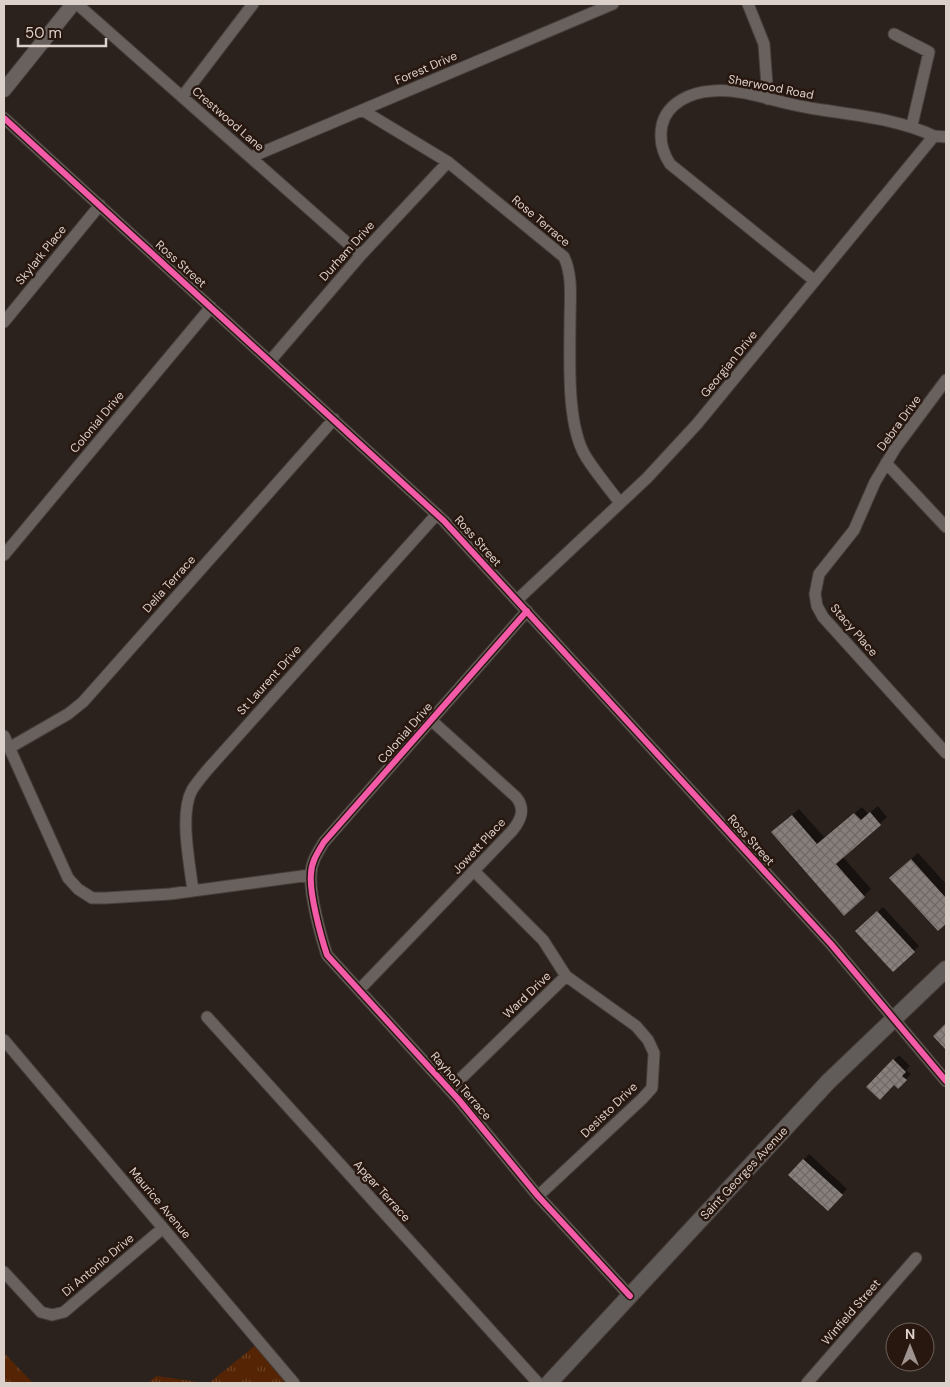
<svg xmlns="http://www.w3.org/2000/svg" width="950" height="1387" viewBox="0 0 950 1387" font-family="'DM Sans',sans-serif">
	<style>
		.park { fill: url(#park-tufts) }
		.shadow { fill: #0007 }
		.building { fill: url(#building-cross-hatch) }
		.lines { fill: none; stroke-linecap: round; stroke-linejoin: round }
		.minor-casing { stroke: #473f3b; stroke-width: 13 }
		.tertiary-casing { stroke: #473f3b; stroke-width: 16 }
		.secondary-casing { stroke: #473f3b; stroke-width: 18 }
		.minor { stroke: #68615e; stroke-width: 11 }
		.tertiary { stroke: #68615e; stroke-width: 14 }
		.secondary { stroke: #615b5a; stroke-width: 16 }
		.cycleway-casing { stroke: #27170f; stroke-width: 9 }
		.cycleway { stroke: #f35aa7; stroke-width: 6 }
		.labels { text-anchor: middle; stroke-width: 5; stroke-linejoin: round; paint-order: stroke }
		.street-label { font-size: 12px; fill: #dcd0cb; stroke: #27170f }
	</style>
	<defs>
		<pattern id="park-tufts" width="24" height="20" patternUnits="userSpaceOnUse" patternTransform="scale(1.25)"><rect width="24" height="20" fill="#542404"/><path d="M3 7l-1-3M5 7V3M7 7l1-3M15 17l-1-3M17 17v-4M19 17l1-3" fill="none" stroke="#6c4327"/></pattern>
		<pattern id="building-cross-hatch" width="8" height="8" patternUnits="userSpaceOnUse" patternTransform="scale(1.25)"><rect width="8" height="8" fill="#877f7b"/><path d="M0 0l8 8M0 8l8-8" fill="none" stroke="#6f6865"/></pattern>
	</defs>
	<rect width="100%" height="100%" fill="#2b221e"/>
	<path class="park" d="M258 1343 287 1380 284 1383H209Z
		M4 1353 33 1383H4Z
		M156 1376 206 1383H148Z"/>
	<path class="shadow" d="M878 806 887 817 843 857 871 889 864 896 780 825 799 809 825 838 862 807 868 814Z
		M918 853 946 884V922L938 930 898 871Z
		M883 907 919 946 893 970 857 931Z
		M899 1055 910 1066 906 1070 911 1074 898 1087 894 1083 868 1087Z
		M809 1154 847 1189 828 1209 790 1175Z"/>
	<path class="building" d="M870 812 881 825 836 864 865 897 844 916 771 832 792 815 817 844 854 813 861 820Z
		M911 859 946 898V924L938 931 889 878Z
		M877 911 915 952 893 972 855 931Z
		M946 1023V1050L933 1036Z
		M893 1059 906 1072 902 1076 907 1080 898 1089 894 1085 880 1100 866 1087Z
		M803 1159 843 1195 828 1211 788 1175Z"/>
	<g class="lines">
		<g class="minor-casing">
			<path id="minor" d="M77 4 361 255
				M748 4 764 44 768 99
				M894 34 929 52 912 125
				M182 97 253 4
				M362 110 448 162 564 257C573 276 570 300 570 321 570 358 566 425 586 457 596 473 609 488 620 503
				M4 118 444 521 831 944 946 1081
				M251 157 613 4
				M815 281 670 164C662 152 659 140 662 125 667 103 691 92 712 91 743 88 774 102 805 107 848 115 894 117 934 136
				M4 322 100 205
				M270 361 361 255 448 162
				M946 380 896 447 875 482 854 530 819 574 815 594 817 606 823 617 946 753
				M886 463 946 527
				M4 555 211 307
				M517 600 647 478 697 424 934 136 946 137
				M527 611 324 842C318 852 311 862 311 874 309 893 321 937 327 955L459 1100 538 1196 630 1296
				M4 736 68 878 78 889 92 898H106L170 894 310 875
				M9 748 68 714 83 702 334 419
				M474 871 543 940 566 976 636 1026 648 1040 654 1053 652 1088 642 1099 538 1196
				M193 891C190 865 179 814 192 790 197 782 203 775 209 768L437 514
				M359 990 512 831C521 820 526 809 516 797L431 720
				M207 1017 538 1383
				M4 1040 294 1383
				M450 1089 566 976
				M4 1272 41 1312 52 1315 64 1312 163 1228
				M807 1383 916 1258"/>
		</g>
		<g class="tertiary-casing">
			<path id="tertiary" d="M4 90 73 4"/>
		</g>
		<g class="secondary-casing">
			<path id="secondary" d="M549 1383 828 1082 946 969"/>
		</g>
		<use href="#minor" class="minor"/>
		<use href="#tertiary" class="tertiary"/>
		<use href="#secondary" class="secondary"/>
		<g class="cycleway-casing">
			<path id="cycleway" d="M4 118 444 521 831 944 946 1081
				M527 611 324 842C318 852 311 862 311 874 309 893 321 937 327 955L459 1100 538 1196 630 1296"/>
		</g>
		<use href="#cycleway" class="cycleway"/>
	</g>
	<g class="labels">
		<g class="street-label">
			<text transform="translate(426 68) rotate(-23)" y="4">Forest Drive</text>
			<text transform="translate(771 87) rotate(11)" y="4">Sherwood Road</text>
			<text transform="translate(228 119) rotate(41)" y="4">Crestwood Lane</text>
			<text transform="translate(541 221) rotate(40)" y="4">Rose Terrace</text>
			<text transform="translate(347 251) rotate(-48)" y="4">Durham Drive</text>
			<text transform="translate(41 255) rotate(-51)" y="4">Skylark Place</text>
			<text transform="translate(181 264) rotate(42)" y="4">Ross Street</text>
			<text transform="translate(729 364) rotate(-51)" y="4">Georgian Drive</text>
			<text transform="translate(97 422) rotate(-50)" y="4">Colonial Drive</text>
			<text transform="translate(899 423) rotate(-54)" y="4">Debra Drive</text>
			<text transform="translate(478 541) rotate(48)" y="4">Ross Street</text>
			<text transform="translate(169 584) rotate(-48)" y="4">Delia Terrace</text>
			<text transform="translate(854 630) rotate(49)" y="4">Stacy Place</text>
			<text transform="translate(269 680) rotate(-48)" y="4">St Laurent Drive</text>
			<text transform="translate(405 733) rotate(-49)" y="4">Colonial Drive</text>
			<text transform="translate(751 840) rotate(48)" y="4">Ross Street</text>
			<text transform="translate(479 846) rotate(-47)" y="4">Jowett Place</text>
			<text transform="translate(527 995) rotate(-44)" y="4">Ward Drive</text>
			<text transform="translate(461 1086) rotate(49)" y="4">Rayhon Terrace</text>
			<text transform="translate(609 1110) rotate(-44)" y="4">Desisto Drive</text>
			<text transform="translate(744 1173) rotate(-47)" y="4">Saint Georges Avenue</text>
			<text transform="translate(382 1191) rotate(48)" y="4">Apgar Terrace</text>
			<text transform="translate(160 1203) rotate(50)" y="4">Maurice Avenue</text>
			<text transform="translate(98 1265) rotate(-40)" y="4">Di Antonio Drive</text>
			<text transform="translate(851 1312) rotate(-49)" y="4">Winfield Street</text>
		</g>
	</g>
	<rect width="950" height="1387" fill="none" stroke="#dcd0cb" stroke-width="10"/>
	<g transform="translate(910 1347)"><circle r="24" fill="#27170f" stroke="#6f615a"/>
	<path d="M0-4L9 19L0 12L-9 19Z" fill="#9e938e"/>
	<text y="-8" font-size="14" font-weight="bold" text-anchor="middle" fill="#dcd0cb">N</text>
	</g>
	<path d="M18 38v8h88v-8" fill="none" stroke="#dcd0cb" stroke-width="2.5"/>
	<text x="25" y="38" font-size="15" fill="#dcd0cb" stroke="#27170f" stroke-width="4" paint-order="stroke">50 m</text>
</svg>
